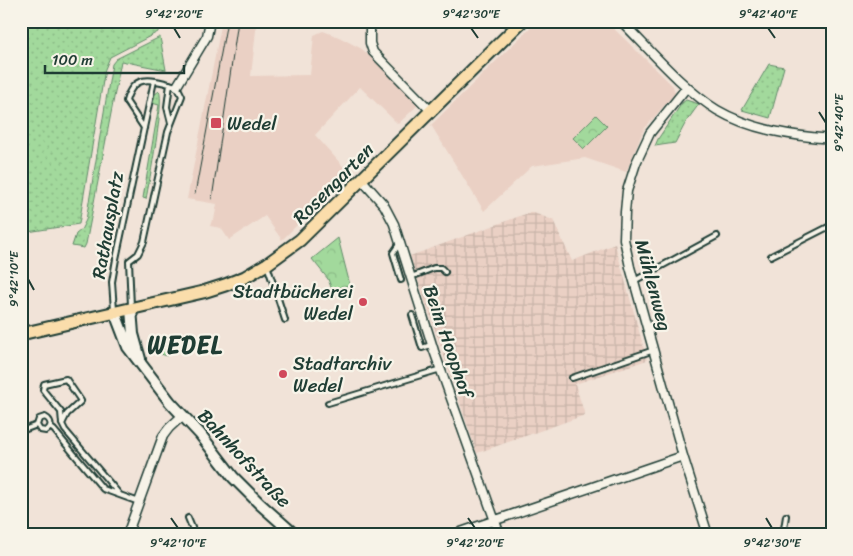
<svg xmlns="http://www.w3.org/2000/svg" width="853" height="556" viewBox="0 0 853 556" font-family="Sriracha,sans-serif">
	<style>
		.built { fill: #ead0c4 }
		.industrial { fill: url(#industrial-grid) }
		.grass { fill: url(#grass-dots); stroke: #608b68 }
		.forest { fill: url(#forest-crowns); stroke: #608b68 }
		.garden { fill: url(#garden-furrows); stroke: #608b68 }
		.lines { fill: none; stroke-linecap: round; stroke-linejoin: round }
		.lane-casing { stroke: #1f3d34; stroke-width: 8 }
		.street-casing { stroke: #1f3d34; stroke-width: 11 }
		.secondary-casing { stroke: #1f3d34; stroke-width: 14 }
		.primary-casing { stroke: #1f3d34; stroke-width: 15 }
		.lane { stroke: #f7f3e8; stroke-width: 4 }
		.street { stroke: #f7f3e8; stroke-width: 8 }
		.secondary { stroke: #f7f3e8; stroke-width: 10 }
		.primary { stroke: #faddab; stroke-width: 11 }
		.tram { stroke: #1f3d34; stroke-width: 1 }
		.ticks { fill: none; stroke: #1f3d34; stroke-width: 2 }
		.poi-dot { fill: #d1495b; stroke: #f7f3e8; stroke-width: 2 }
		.labels { text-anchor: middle; stroke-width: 4.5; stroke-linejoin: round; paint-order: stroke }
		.poi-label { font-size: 19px; fill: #1f3d34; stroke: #f7f3e8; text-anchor: start }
		.street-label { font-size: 19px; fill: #1f3d34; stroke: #f7f3e8 }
		.district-label { font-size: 24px; font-weight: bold; letter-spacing: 1px; fill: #1f3d34; stroke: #f7f3e8 }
		.neatline { fill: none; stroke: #1f3d34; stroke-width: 2 }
		.ticks-label { font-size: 12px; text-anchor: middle; fill: #1f3d34 }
	</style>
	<defs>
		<pattern id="industrial-grid" width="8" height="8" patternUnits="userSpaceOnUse" patternTransform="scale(1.25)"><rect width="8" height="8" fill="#ead0c4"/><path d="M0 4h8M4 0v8" fill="none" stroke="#c8b4a9"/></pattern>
		<pattern id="grass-dots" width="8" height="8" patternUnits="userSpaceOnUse" patternTransform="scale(1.25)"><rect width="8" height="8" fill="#a2d99c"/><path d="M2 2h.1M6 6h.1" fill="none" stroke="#8bbb87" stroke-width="1.8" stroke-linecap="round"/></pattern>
		<pattern id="forest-crowns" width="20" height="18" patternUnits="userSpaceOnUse" patternTransform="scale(1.25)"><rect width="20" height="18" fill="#a2d99c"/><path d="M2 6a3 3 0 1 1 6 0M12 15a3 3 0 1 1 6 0" fill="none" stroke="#8bbb87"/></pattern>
		<pattern id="garden-furrows" width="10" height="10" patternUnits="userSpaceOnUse" patternTransform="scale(1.25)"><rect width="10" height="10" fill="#a2d99c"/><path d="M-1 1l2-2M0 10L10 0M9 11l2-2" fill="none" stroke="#8bbb87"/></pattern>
	</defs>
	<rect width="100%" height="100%" fill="#f1e3d8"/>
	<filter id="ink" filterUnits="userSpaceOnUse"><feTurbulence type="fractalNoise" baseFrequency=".02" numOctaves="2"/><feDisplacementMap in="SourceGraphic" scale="10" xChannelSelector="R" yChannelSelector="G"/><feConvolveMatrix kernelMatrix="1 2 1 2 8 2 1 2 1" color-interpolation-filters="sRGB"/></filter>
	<g filter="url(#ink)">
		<path class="built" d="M222 21H257L251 76 310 75 314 35 323 31 339 37 362 49 419 104 398 124 360 87 315 135 349 173 282 240 265 216 229 240 221 228 210 226 212 220H214L217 204 187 199Z
			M537 21H606L673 86 675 93 644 129 626 172 585 158 532 166 484 211 431 125Z"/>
		<path class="industrial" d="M531 212 553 220 572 261 615 244 647 360 575 384 585 415 477 453 410 256Z"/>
		<path class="grass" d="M21 21H159L158 32 110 57 105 69 79 224 21 233Z
			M160 37 166 70 121 61 86 244 84 248 72 246 76 234 81 230 86 220 112 64 116 59Z
			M769 64 784 67 770 118 742 110Z
			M159 91C165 100 149 183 146 199L143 198 159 105 152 103 154 95Z
			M686 100 699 104 686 122 675 143 655 146 658 139 682 103Z"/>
		<path class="forest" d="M596 115 607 126 584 149 573 138Z
			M338 238 350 285 332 290 328 279 312 259Z"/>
		<path class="garden" d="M169 340 173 349 167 356 158 353 162 346Z"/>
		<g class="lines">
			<g class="lane-casing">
				<path id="lane" d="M170 84 167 107 171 123
					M400 243 393 253 401 280
					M771 256 832 225
					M267 265 285 320
					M411 277 434 268H441L445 272
					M634 281 717 236
					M131 306 129 261 138 254 144 242 168 132 182 96 177 86C153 80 134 72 126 101L144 128
					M114 310 112 282 116 259 154 81
					M412 315 422 348 431 345
					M572 378 654 350
					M328 403 441 369
					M62 424 67 414 81 401 66 379 44 384 43 390 61 412 62 424 65 430 120 495
					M50 427 54 430 103 489 139 502
					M21 431 37 425 39 419 45 417 48 419C52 423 51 428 46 431L40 430 37 425
					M188 518 195 535
					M273 535 282 524
					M783 535 786 516"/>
			</g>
			<g class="street-casing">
				<path id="street" d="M370 21V43L373 52 431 111
					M621 21C649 49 684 90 717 110 751 130 793 136 832 139
					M177 86 207 36 210 21
					M687 87 650 133 636 163 627 191 625 212 624 239 630 267 683 456 708 535
					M361 179 384 205 394 224 434 351 500 535
					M127 535 163 436 169 428 182 416
					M452 535 683 456"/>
			</g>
			<g class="secondary-casing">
				<path id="secondary" d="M131 309 133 334 140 359
					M115 313 128 347 170 402 200 434 233 477 260 504 295 535"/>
			</g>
			<g class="primary-casing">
				<path id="primary" d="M21 334 203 292 225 285 245 277 267 264 300 240 522 21"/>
			</g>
			<use href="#lane" class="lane"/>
			<use href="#street" class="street"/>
			<use href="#secondary" class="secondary"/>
			<use href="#primary" class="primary"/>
			<path class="tram" d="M195 194 227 21
				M212 199 238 21"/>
		</g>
	</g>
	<path class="ticks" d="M174 28 180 38M471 28 478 38M768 28 775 38M819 112 826 123M28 279 34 290M171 518 178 528M468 518 475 528M766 518 772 528"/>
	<g class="poi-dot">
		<rect x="210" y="117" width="12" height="12" rx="2.5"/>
		<circle cx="363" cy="302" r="5"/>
		<circle cx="283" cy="374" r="5"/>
	</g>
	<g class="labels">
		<g class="poi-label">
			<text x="227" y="130">Wedel</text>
			<text x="353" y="298" text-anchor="end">Stadtbücherei<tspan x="353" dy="22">Wedel</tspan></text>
			<text x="293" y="370">Stadtarchiv<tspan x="293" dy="22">Wedel</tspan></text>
		</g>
		<g class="street-label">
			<text transform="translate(333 183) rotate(-45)" y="7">Rosengarten</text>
			<text transform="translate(107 225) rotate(-80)" y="7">Rathausplatz</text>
			<text transform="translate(654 285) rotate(75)" y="7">Mühlenweg</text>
			<text transform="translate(449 341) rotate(71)" y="7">Beim Hoophof</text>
			<text transform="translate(245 458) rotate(47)" y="7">Bahnhofstraße</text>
		</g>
		<g class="district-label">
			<text x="185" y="353">WEDEL</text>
		</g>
	</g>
	<rect width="853" height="556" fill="none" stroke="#f7f3e8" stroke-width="55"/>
	<path d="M45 65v8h139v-8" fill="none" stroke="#1f3d34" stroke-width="2.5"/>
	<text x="52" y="65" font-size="15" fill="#1f3d34" stroke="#f7f3e8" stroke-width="4" paint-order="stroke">100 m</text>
	<rect x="28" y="28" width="798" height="500" class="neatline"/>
	<g class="ticks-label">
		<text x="174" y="18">9°42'20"E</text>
		<text x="471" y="18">9°42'30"E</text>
		<text x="768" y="18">9°42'40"E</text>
		<text transform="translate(839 123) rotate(-90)" y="4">9°42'40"E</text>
		<text transform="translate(14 279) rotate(-90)" y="4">9°42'10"E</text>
		<text x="178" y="547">9°42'10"E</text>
		<text x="475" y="547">9°42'20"E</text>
		<text x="772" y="547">9°42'30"E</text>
	</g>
</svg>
